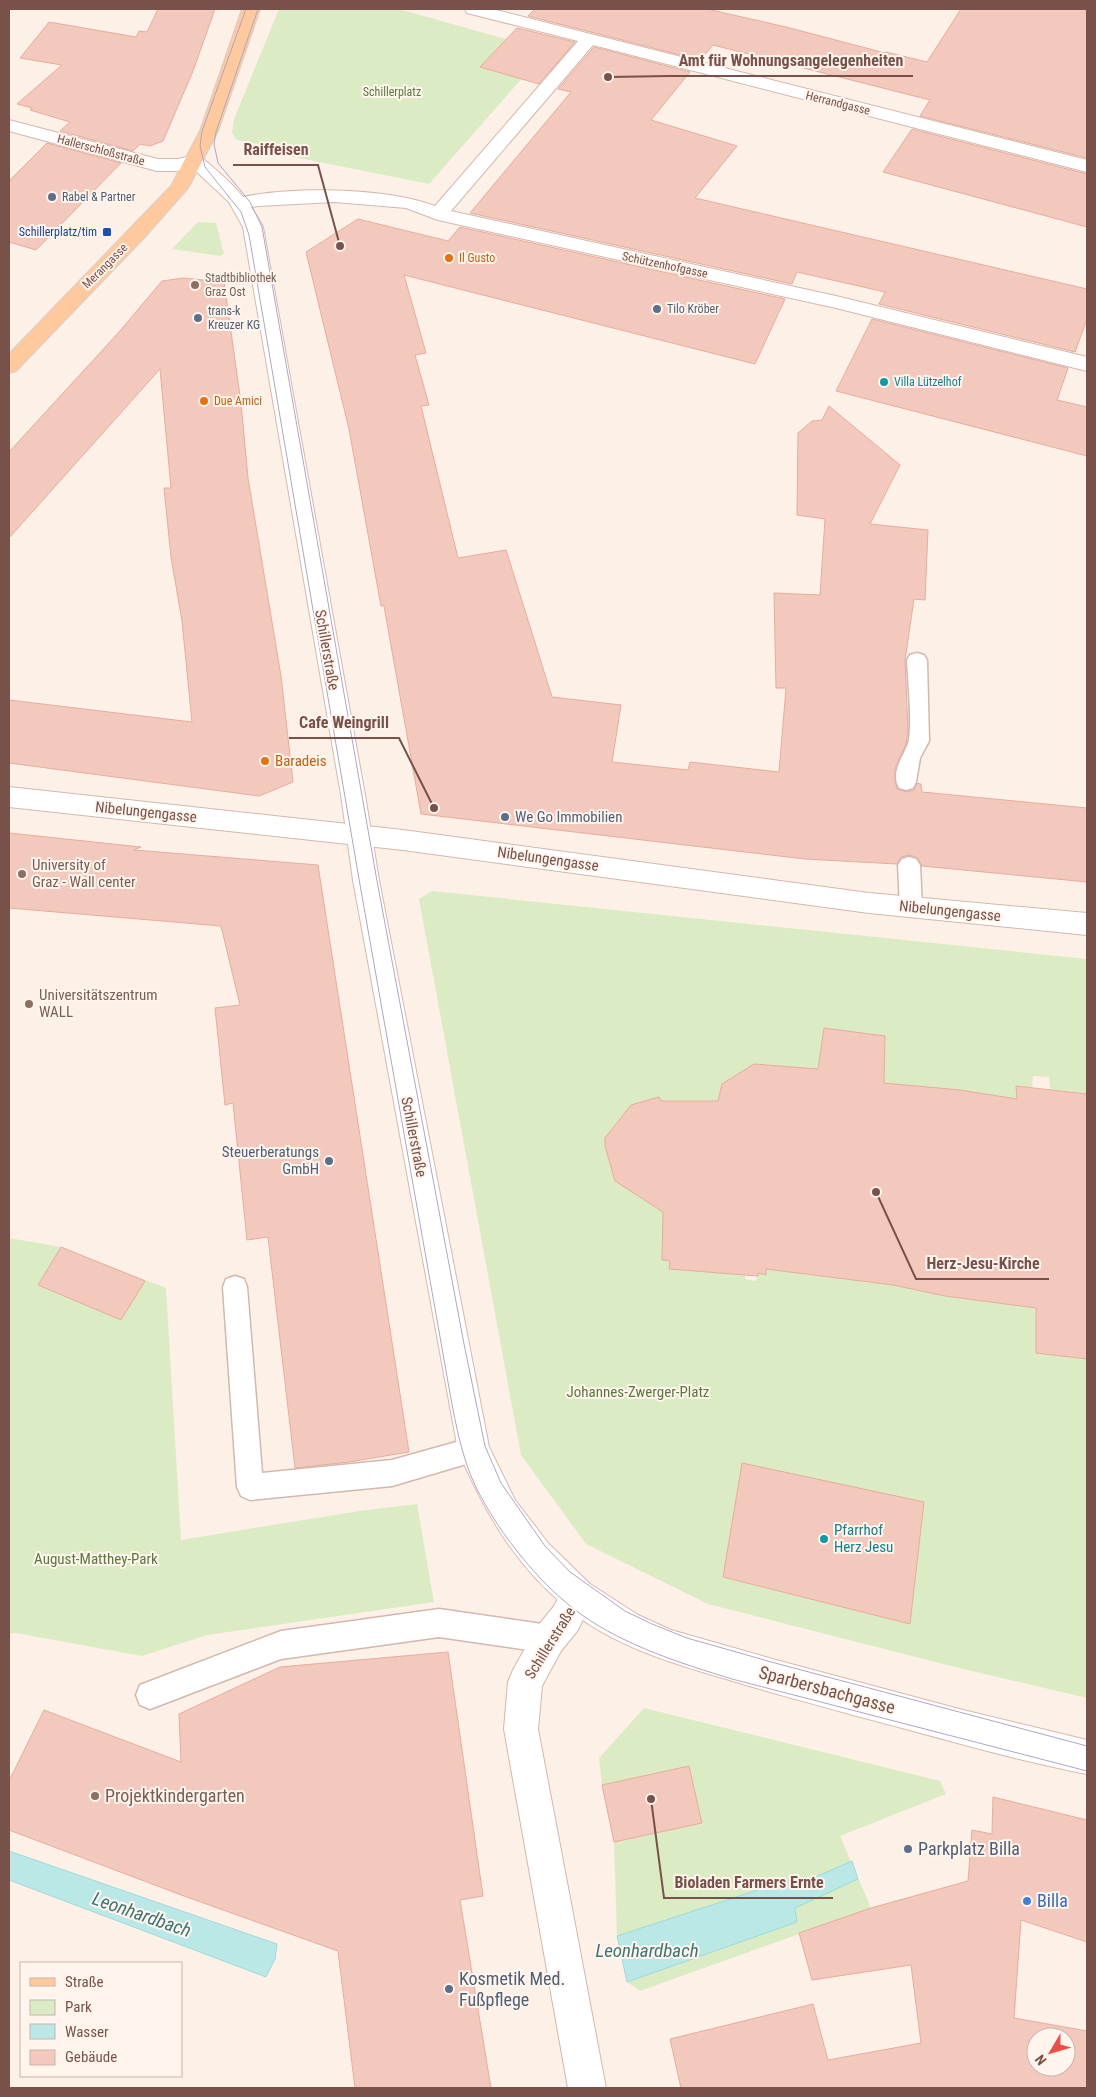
<svg xmlns="http://www.w3.org/2000/svg" width="1096" height="2097" viewBox="0 0 1096 2097" font-family="'Roboto Condensed',sans-serif">
	<style>
		.green { fill: #dbecc4; fill-rule: evenodd }
		.water { fill: #bae8e6; stroke: #9fdad9 }
		.building { fill: #f3c9bd; stroke: #e7ac9d; fill-rule: evenodd }
		.lines { fill: none; stroke-linecap: round; stroke-linejoin: round }
		.lane-casing { stroke: #d2b8ae; stroke-width: 3 }
		.street-casing { stroke: #d2b8ae; stroke-width: 2 }
		.secondary-casing { stroke: #d7b9ae; stroke-width: 2 }
		.primary-casing { stroke: #d9cfcc; stroke-width: 2 }
		.lane { fill: #fff; fill-rule: evenodd }
		.street { fill: #fff; fill-rule: evenodd }
		.secondary { fill: #fff; fill-rule: evenodd }
		.primary { fill: #fdc99d; fill-rule: evenodd }
		.tram { stroke: #b1a4c8; stroke-width: 1 }
		.service-dot { fill: #5c6f8a; stroke: #fff5ed; stroke-width: 2 }
		.transit-dot { fill: #1a4fb4; stroke: #fff5ed; stroke-width: 2 }
		.food-dot { fill: #e8710a; stroke: #fff5ed; stroke-width: 2 }
		.education-dot { fill: #8d6e63; stroke: #fff5ed; stroke-width: 2 }
		.culture-dot { fill: #0f9aa8; stroke: #fff5ed; stroke-width: 2 }
		.shop-dot { fill: #3f7fe0; stroke: #fff5ed; stroke-width: 2 }
		.labels { text-anchor: middle; stroke-width: 4; stroke-linejoin: round; paint-order: stroke }
		.far-park-label { font-size: 12px; fill: #59783e; stroke: #fff5ed }
		.far-street-label { font-size: 12px; fill: #78524a; stroke: #fff5ed }
		.far-service-label { font-size: 12px; fill: #4e5e75; stroke: #fff5ed; text-anchor: start }
		.far-transit-label { font-size: 12px; fill: #164399; stroke: #fff5ed; text-anchor: end }
		.far-food-label { font-size: 12px; fill: #c56008; stroke: #fff5ed; text-anchor: start }
		.far-education-label { font-size: 12px; fill: #785e54; stroke: #fff5ed; text-anchor: start }
		.far-culture-label { font-size: 12px; fill: #0d838f; stroke: #fff5ed; text-anchor: start }
		.street-label { font-size: 15px; fill: #78524a; stroke: #fff5ed }
		.food-label { font-size: 15px; fill: #c56008; stroke: #fff5ed; text-anchor: start }
		.service-label { font-size: 15px; fill: #4e5e75; stroke: #fff5ed; text-anchor: start }
		.education-label { font-size: 15px; fill: #785e54; stroke: #fff5ed; text-anchor: start }
		.park-label { font-size: 15px; fill: #59783e; stroke: #fff5ed }
		.culture-label { font-size: 15px; fill: #0d838f; stroke: #fff5ed; text-anchor: start }
		.near-street-label { font-size: 18px; fill: #78524a; stroke: #fff5ed }
		.near-education-label { font-size: 18px; fill: #785e54; stroke: #fff5ed; text-anchor: start }
		.near-service-label { font-size: 18px; fill: #4e5e75; stroke: #fff5ed; text-anchor: start }
		.near-shop-label { font-size: 18px; fill: #366cbe; stroke: #fff5ed; text-anchor: start }
		.near-water-label { font-size: 19px; font-style: italic; fill: #3a7676; stroke: #fff5ed }
		.leader { fill: none; stroke: #78524a; stroke-width: 2 }
		.callout-dot { fill: #78524a; stroke: #fff5ed; stroke-width: 2 }
		.callout-label { font-size: 16px; text-anchor: middle; font-weight: bold; fill: #78524a; stroke: #fff5ed; stroke-width: 4; stroke-linejoin: round; paint-order: stroke }
	</style>
	<rect width="100%" height="100%" fill="#fdf0e6"/>
	<path class="green" d="M279 9H399L509 40 532 67 429 184 289 156 281 148 236 140 232 132 234 119Z
		M198 222 216 223 224 254 220 256 172 249Z
		M432 891 1087 959V1094L1050 1089 1049 1077 1033 1076 1032 1087 1016 1086 1017 1100 979 1093 882 1097 884 1080 885 1036 824 1028 823 1035H826L823 1071 767 1065 735 1076 738 1085 729 1101 664 1111 659 1097 649 1100 634 1127 621 1118C611 1130 607 1153 611 1168L626 1165 644 1185 637 1196 647 1202 654 1191 677 1194 662 1250V1260L670 1261 669 1269 681 1270 682 1263 745 1272V1279L756 1281 758 1273 766 1274V1263L802 1254V1274L815 1276 817 1257 862 1262 861 1282 873 1283 875 1265 1035 1308V1313L1038 1314 1036 1353 1068 1354V1358H1076V1355L1087 1357V1698L959 1668 708 1604 586 1544 521 1455 419 899ZM742 1464 910 1624 723 1577Z
		M9 1238 61 1247 166 1288 181 1540 359 1511 417 1504 434 1602 207 1635 142 1656 16 1633 9 1634Z
		M644 1708 940 1781 946 1794 840 1836 871 1908 640 1991 627 1982 617 1936 614 1842 602 1785 599 1758Z"/>
	<path class="water" d="M9 1851 277 1944 275 1959 266 1977 9 1880Z
		M852 1861 858 1879 795 1908 797 1922 627 1982 617 1936 788 1880 792 1887Z"/>
	<path class="building" d="M158 9H215L193 71 163 141 150 146 140 144 133 151 60 131 70 122 30 110 32 108 17 104 62 65 20 58 49 22 136 37 139 31 147 32Z
		M535 9H707L786 27 885 53 886 52 927 62 961 9H1087V158L920 116 930 100 713 45 700 60 528 16Z
		M517 28 575 42 539 84 480 67Z
		M594 47 690 72 651 120 737 146 695 198 1087 289V319L1075 352 879 304 885 292 797 272 792 284 470 213 571 92 558 89Z
		M912 129 1087 174V227L883 172Z
		M47 143 121 163 36 250 9 242V181Z
		M358 219 448 241 460 227 785 299 755 364 404 275 426 353 415 355 429 405 421 406 458 558 506 550 552 697 621 705 612 762 688 770 690 762 779 772 786 688H776L774 593 820 595 825 519 797 515 798 433 812 421 822 420 829 406 900 465 870 524 928 530 925 600 914 599 905 660 908 732 906 744 895 768V781L897 789 907 792 914 790 917 783 921 784 922 792 1087 808V882L922 866 918 858 910 855 901 857 897 864 805 859 421 814 384 606H381L349 429 306 252Z
		M183 278 224 282 241 403 248 478 281 676 293 782 259 796 9 763V700L192 722 182 621 171 557 164 488H171L160 369 9 538V452L119 332 162 281Z
		M872 319 1068 368 1057 400 1087 407V456L836 391Z
		M9 833 141 847 134 850 318 865 409 1452 349 1462 295 1468 268 1237 247 1240 233 1103 225 1105 215 1008 240 1005 221 926 9 908Z
		M824 1028 885 1036 884 1083 960 1090 1017 1099 1016 1086 1087 1094V1359L1036 1353V1308L945 1296 893 1285 766 1269V1275L758 1273V1276L669 1269 670 1261 662 1260 663 1212 615 1181 605 1146V1138L631 1105 659 1097 661 1101H718L722 1084 754 1064 818 1069Z
		M61 1247 145 1281 121 1320 38 1285Z
		M742 1463 924 1502 910 1624 723 1577Z
		M448 1652 483 1896 460 1900 491 2088H355L338 1951 184 1896 9 1830V1781L44 1710 181 1762 179 1714 280 1667Z
		M689 1766 702 1823 614 1842 602 1785Z
		M993 1797 1087 1820V1942L1021 1920 1014 2018 1087 2031V2088H681L670 2039 813 2004 828 2060 921 2043 911 1965 812 1980 799 1933 871 1908 968 1881 972 1830 992 1834ZM1036 2037H1066V2067H1036Z"/>
	<g class="lines">
		<g class="lane-casing">
			<path id="lane" d="M917 653 924 655 927 660 929 741 920 758 916 782 913 788 906 790 899 788C889 770 907 753 909 739 912 717 908 683 907 660L910 655Z
				M909 857 916 859 920 865 922 907 919 913 911 916 903 913 900 907 898 865 902 859Z
				M235 1276 244 1279 247 1287 262 1473 392 1460 474 1437 483 1441 487 1450 483 1459 392 1486 250 1500 241 1496 237 1487 223 1287 226 1279Z
				M439 1609 549 1625 559 1629 563 1639 559 1649 549 1653 439 1637 281 1659 150 1709 140 1705 136 1695 140 1685 281 1631Z"/>
		</g>
		<g class="street-casing">
			<path id="street" d="M465 9H492L1087 160V172L593 45 451 211 836 296 1087 357V371L836 308 438 220 406 208 335 202 258 206 241 209 234 207 231 203 234 199C286 186 384 187 435 206L578 41 467 13Z
				M9 120 158 159H178L194 155 201 157 203 161 201 165 178 171H157L9 131Z
				M9 787 403 830 869 893 1087 913V935L869 913 403 850 9 807Z
				M578 1580 590 1584 594 1596 578 1630 561 1651 542 1686 538 1729 606 2088H568L504 1729 508 1682 513 1670 537 1627 554 1606 566 1584Z"/>
		</g>
		<g class="secondary-casing">
			<path id="secondary" d="M194 155 201 157C226 178 248 197 263 227L365 795 379 880 489 1447 515 1500 548 1543 590 1584 638 1615 671 1630 776 1660 963 1710 1087 1740V1774C1009 1759 931 1735 853 1715 811 1703 768 1692 726 1679 671 1663 610 1645 566 1607 514 1564 484 1511 458 1450L353 880 341 795 243 227 229 202 185 161 187 157Z"/>
		</g>
		<g class="primary-casing">
			<path id="primary" d="M242 9H260L218 131 188 188 143 239 16 371 9 373V354L171 186 200 131Z"/>
		</g>
		<use href="#lane" class="lane"/>
		<use href="#street" class="street"/>
		<use href="#secondary" class="secondary"/>
		<use href="#primary" class="primary"/>
		<path class="tram" d="M246 9 202 131 200 146 205 167 241 212 249 235 359 879 451 1399C456 1425 461 1451 471 1476 491 1524 539 1585 582 1615 626 1646 680 1663 732 1679L1087 1771
			M258 9 216 132 214 144 218 163 250 202 262 227 377 881 464 1344 485 1446 501 1483 545 1546 570 1572 625 1611 652 1624 687 1638 775 1663 1087 1746"/>
	</g>
	<g class="service-dot">
		<circle cx="52" cy="197" r="5"/>
		<circle cx="657" cy="309" r="5"/>
		<circle cx="198" cy="318" r="5"/>
		<circle cx="505" cy="817" r="5"/>
		<circle cx="329" cy="1161" r="5"/>
		<circle cx="908" cy="1849" r="5"/>
		<circle cx="449" cy="1989" r="5"/>
	</g>
	<rect class="transit-dot" x="102" y="227" width="10" height="10" rx="2.5"/>
	<g class="food-dot">
		<circle cx="449" cy="258" r="5"/>
		<circle cx="204" cy="401" r="5"/>
		<circle cx="265" cy="761" r="5"/>
	</g>
	<g class="education-dot">
		<circle cx="195" cy="285" r="5"/>
		<circle cx="22" cy="874" r="5"/>
		<circle cx="29" cy="1004" r="5"/>
		<circle cx="95" cy="1796" r="5"/>
	</g>
	<g class="culture-dot">
		<circle cx="884" cy="382" r="5"/>
		<circle cx="824" cy="1539" r="5"/>
	</g>
	<circle class="shop-dot" cx="1027" cy="1901" r="5"/>
	<g class="labels">
		<g class="far-park-label">
			<text x="392" y="96">Schillerplatz</text>
		</g>
		<g class="far-street-label">
			<text transform="translate(838 103) rotate(14)" y="4">Herrandgasse</text>
			<text transform="translate(101 150) rotate(15)" y="4">Hallerschloßstraße</text>
			<text transform="translate(665 265) rotate(12)" y="4">Schützenhofgasse</text>
			<text transform="translate(105 266) rotate(-45)" y="4">Merangasse</text>
		</g>
		<g class="far-service-label">
			<text x="62" y="201">Rabel &amp; Partner</text>
			<text x="667" y="313">Tilo Kröber</text>
			<text x="208" y="315">trans-k<tspan x="208" dy="14">Kreuzer KG</tspan></text>
		</g>
		<g class="far-transit-label">
			<text x="97" y="236">Schillerplatz/tim</text>
		</g>
		<g class="far-food-label">
			<text x="459" y="262">Il Gusto</text>
			<text x="214" y="405">Due Amici</text>
		</g>
		<g class="far-education-label">
			<text x="205" y="282">Stadtbibliothek<tspan x="205" dy="14">Graz Ost</tspan></text>
		</g>
		<g class="far-culture-label">
			<text x="894" y="386">Villa Lützelhof</text>
		</g>
		<g class="street-label">
			<text transform="translate(327 650) rotate(80)" y="5">Schillerstraße</text>
			<text transform="translate(146 812) rotate(6)" y="5">Nibelungengasse</text>
			<text transform="translate(548 859) rotate(8)" y="5">Nibelungengasse</text>
			<text transform="translate(950 911) rotate(6)" y="5">Nibelungengasse</text>
			<text transform="translate(414 1137) rotate(79)" y="5">Schillerstraße</text>
			<text transform="translate(550 1643) rotate(-58)" y="5">Schillerstraße</text>
		</g>
		<g class="food-label">
			<text x="275" y="766">Baradeis</text>
		</g>
		<g class="service-label">
			<text x="515" y="822">We Go Immobilien</text>
			<text x="319" y="1157" text-anchor="end">Steuerberatungs<tspan x="319" dy="17">GmbH</tspan></text>
		</g>
		<g class="education-label">
			<text x="32" y="870">University of<tspan x="32" dy="17">Graz - Wall center</tspan></text>
			<text x="39" y="1000">Universitätszentrum<tspan x="39" dy="17">WALL</tspan></text>
		</g>
		<g class="park-label">
			<text x="638" y="1397">Johannes-Zwerger-Platz</text>
			<text x="96" y="1564">August-Matthey-Park</text>
		</g>
		<g class="culture-label">
			<text x="834" y="1535">Pfarrhof<tspan x="834" dy="17">Herz Jesu</tspan></text>
		</g>
		<g class="near-street-label">
			<text transform="translate(827 1690) rotate(15)" y="6">Sparbersbachgasse</text>
		</g>
		<g class="near-education-label">
			<text x="105" y="1802">Projektkindergarten</text>
		</g>
		<g class="near-service-label">
			<text x="918" y="1855">Parkplatz Billa</text>
			<text x="459" y="1985">Kosmetik Med.<tspan x="459" dy="21">Fußpflege</tspan></text>
		</g>
		<g class="near-shop-label">
			<text x="1037" y="1907">Billa</text>
		</g>
		<g class="near-water-label">
			<text transform="translate(142 1914) rotate(19)" y="7">Leonhardbach</text>
			<text x="647" y="1957">Leonhardbach</text>
		</g>
	</g>
	<path class="leader" d="M608 77L669 76H913M340 246L318 165H233M434 808L399 738H289M876 1192L916 1279H1049M651 1799L664 1898H833"/>
	<g class="callout-dot">
		<circle cx="608" cy="77" r="5"/>
		<circle cx="340" cy="246" r="5"/>
		<circle cx="434" cy="808" r="5"/>
		<circle cx="876" cy="1192" r="5"/>
		<circle cx="651" cy="1799" r="5"/>
	</g>
	<g class="callout-label">
		<text x="791" y="66">Amt für Wohnungsangelegenheiten</text>
		<text x="276" y="155">Raiffeisen</text>
		<text x="344" y="728">Cafe Weingrill</text>
		<text x="983" y="1269">Herz-Jesu-Kirche</text>
		<text x="749" y="1888">Bioladen Farmers Ernte</text>
	</g>
	<rect width="1096" height="2097" fill="none" stroke="#78524a" stroke-width="20"/>
	<rect x="20" y="1962" width="162" height="115" fill="#fff5ed" stroke="#c9b4ac"/>
	<rect x="30" y="1978" width="25" height="8" fill="#fdc99d" stroke="#c9b4ac"/>
	<text x="65" y="1987" font-size="15" fill="#78524a">Straße</text>
	<rect x="30" y="2000" width="25" height="15" fill="#dbecc4" stroke="#c9b4ac"/>
	<text x="65" y="2012" font-size="15" fill="#78524a">Park</text>
	<rect x="30" y="2024" width="25" height="15" fill="#bae8e6" stroke="#c9b4ac"/>
	<text x="65" y="2037" font-size="15" fill="#78524a">Wasser</text>
	<rect x="30" y="2050" width="25" height="15" fill="#f3c9bd" stroke="#c9b4ac"/>
	<text x="65" y="2062" font-size="15" fill="#78524a">Gebäude</text>
	<g transform="translate(1051 2052) rotate(232)"><circle r="24" fill="#fff5ed" stroke="#c9b4ac"/>
	<path d="M0-4L9 19L0 12L-9 19Z" fill="#ea5048"/>
	<text y="-8" font-size="14" font-weight="bold" text-anchor="middle" fill="#78524a">N</text>
	</g>
</svg>
